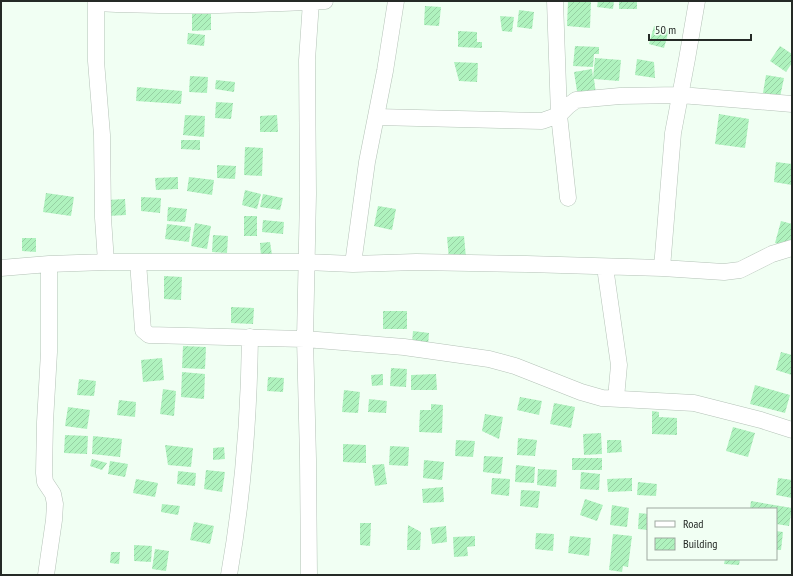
<svg xmlns="http://www.w3.org/2000/svg" width="793" height="576" viewBox="0 0 793 576" font-family="'PT Sans Narrow',sans-serif">
	<style>
		.building { fill: url(#building-hatch) }
		.lines { fill: none; stroke-linecap: round; stroke-linejoin: round }
		.minor-casing { stroke: #b4c2b7; stroke-width: 17 }
		.minor { stroke: #fff; stroke-width: 16 }
	</style>
	<defs>
		<pattern id="building-hatch" width="6" height="6" patternUnits="userSpaceOnUse"><rect width="6" height="6" fill="#aff2be"/><path d="M-1 1l2-2M0 6l6-6M5 7l2-2" fill="none" stroke="#96d0a3"/></pattern>
	</defs>
	<rect width="100%" height="100%" fill="#f1fff3"/>
	<path class="building" d="M568 1H591L590 28 567 26Z
		M598 1H614L613 9 597 7Z
		M619 1H637V9H619Z
		M425 6 441 7 439 26 424 25Z
		M519 10 534 12 532 29 517 27Z
		M192 14H211V30L192 31Z
		M500 16 514 17 512 32 502 31Z
		M654 26 669 30 664 48 649 44Z
		M458 31 477 32V42H482V48L458 47Z
		M188 33 205 35 204 46 187 44Z
		M575 46 599 47V54H594L593 67 573 66Z
		M780 46 792 54V63L786 72 770 61Z
		M595 58 621 60 619 81 594 79 596 94 577 91 574 72 592 69 593 78Z
		M637 59 654 62 655 78 635 75Z
		M454 62 478 63 477 82 459 81Z
		M766 75 784 78 780 97 763 93Z
		M190 76 208 77 207 93 189 92Z
		M216 80 235 82 234 92 215 89Z
		M137 87 182 91 181 104 136 101Z
		M216 102 233 103 231 119 215 118Z
		M719 114 749 119 745 148 715 144Z
		M185 115 205 116 204 137 183 135Z
		M277 115 278 132H260V116Z
		M181 140H200V150L181 149Z
		M245 147 263 148 262 176 244 175Z
		M776 162 792 164V185L774 182Z
		M217 165 236 166 235 179 217 178Z
		M178 177V189L156 190 155 178Z
		M189 177 214 180 212 195 187 191Z
		M245 190 261 194 257 209 242 205Z
		M46 193 74 197 71 216 43 212Z
		M263 194 283 198 280 210 260 207Z
		M141 197 161 198 160 213 141 211Z
		M125 199 126 215 108 216 107 200Z
		M378 206 396 209 392 230 374 226Z
		M168 207 187 209 185 222 167 221Z
		M244 216H257V236H244Z
		M263 220 284 222 283 234 262 232Z
		M781 221 792 224 791 247 775 243Z
		M195 223 211 226 207 249 191 246Z
		M167 224 191 227 189 242 165 239Z
		M213 235 228 236 227 253 212 252Z
		M464 236 466 258 449 259 447 237Z
		M22 238H36V252L22 251Z
		M270 242 272 255 261 257 260 243Z
		M164 276 182 277 181 300 164 299Z
		M231 307 254 308 253 324 231 323Z
		M383 311H407V329H383Z
		M413 331 429 333 428 345 412 343Z
		M183 346 206 347 205 369 182 368Z
		M781 352 792 355V375L776 370Z
		M162 358 164 380 143 382 141 360Z
		M391 368 407 369 406 387 390 386Z
		M182 372 205 374 204 399 181 397Z
		M383 374V385L372 386 371 375Z
		M436 374 437 390H411V375Z
		M268 377 284 378 283 392 267 391Z
		M79 379 96 381 94 396 77 395Z
		M755 385 790 395 785 413 750 404Z
		M163 389 176 391 174 416 160 414Z
		M344 390 360 392 358 413 342 412Z
		M520 397 542 401 539 415 517 410Z
		M369 399 387 401 386 413 368 412Z
		M119 400 136 402 135 417 117 415Z
		M554 403 575 407 571 428 550 424Z
		M431 404 443 405 442 433 419 432 420 410H431Z
		M68 407 90 410 87 429 65 426Z
		M652 411 659 412V417L677 418V435L652 434Z
		M485 414 503 417 499 439 482 431Z
		M733 427 755 433 748 457 726 451Z
		M601 433 602 454 584 455 583 434Z
		M65 435 88 436 87 454 64 453Z
		M93 436 122 439 120 457 92 454Z
		M518 438 537 440 535 456 517 455Z
		M456 440 475 441 473 457 455 456Z
		M607 440H621L622 452 607 453Z
		M343 444 366 445V463L343 462Z
		M165 445 193 448 191 467 168 465Z
		M390 446 409 447 408 466 389 465Z
		M224 447 225 459 213 460V448Z
		M484 456 503 457 501 474 483 472Z
		M572 458H602V470H572Z
		M92 459 107 463 102 470 90 466Z
		M424 460 444 462 442 480 423 478Z
		M110 461 128 464 125 477 108 474Z
		M384 464 387 484 375 486 372 465Z
		M516 465 535 467 534 483 515 482Z
		M538 469 557 470 556 487 537 485Z
		M206 470 225 472 222 492 204 489Z
		M178 471 196 473 195 486 177 484Z
		M581 472 600 474 599 490 580 489Z
		M492 478 510 479 509 496 491 494Z
		M632 478V491L608 492 607 479Z
		M778 478 792 480V498L776 495Z
		M136 479 158 483 155 497 133 493Z
		M638 482 657 484 656 496 637 495Z
		M443 487 444 502 423 503 422 489Z
		M521 490 540 491 538 508 520 506Z
		M585 499 603 505 597 521 580 515Z
		M751 501 792 508 789 526 776 524V509H750Z
		M162 504 180 506 178 515 161 512Z
		M612 505 629 508 627 527 610 525Z
		M639 513 648 514V530L638 529Z
		M194 522 214 526 210 544 190 540Z
		M360 523H371L370 546 360 545Z
		M408 525 421 532 420 550H407Z
		M446 526 447 542 432 544 430 528Z
		M776 531 783 532 781 550H776Z
		M536 533 554 534 553 551 535 549Z
		M613 534 632 536 628 567 623 566 622 572 609 570Z
		M475 536V546L467 547 468 556 454 557 453 537Z
		M570 536 591 538 589 556 568 553Z
		M134 545 152 546 151 562 134 561Z
		M155 549 169 551 166 571 152 569Z
		M111 552H120L119 564 110 563Z
		M725 559H740L739 565 724 564Z"/>
	<g class="lines">
		<g class="minor-casing">
			<path id="minor" d="M96 1V61L102 135 103 218 106 262
				M555 1 559 115 568 198
				M96 3C172 7 249 5 325 1
				M376 117 542 121 559 115 568 106 576 100 620 96 680 95 792 104
				M138 262 143 330 149 335 305 339 404 347 489 359 515 366 581 392 602 398 694 403 761 420 792 430
				M353 264 367 162 385 71 396 1
				M605 267 619 365 616 398
				M1 268 49 264 106 262H306L353 264 416 262 527 264 662 268 724 272 740 270 772 254 792 248
				M662 268 673 133 687 59 697 1
				M46 575 54 520 55 504 53 494 45 482 44 473 45 422 49 352V264
				M229 575C243 496 249 417 250 337
				M309 575 308 459 305 339 308 194 307 60 311 2"/>
		</g>
		<use href="#minor" class="minor"/>
	</g>
	<rect width="793" height="576" fill="none" stroke="#252a26" stroke-width="4"/>
	<rect x="647" y="508" width="130" height="52" fill="#f1fff3" stroke="#9faaa1"/>
	<rect x="655" y="521" width="20" height="6" fill="#ffffff" stroke="#9faaa1"/>
	<text x="683" y="528" font-size="12" fill="#252a26">Road</text>
	<rect x="655" y="538" width="20" height="12" fill="url(#building-hatch)" stroke="#9faaa1"/>
	<text x="683" y="548" font-size="12" fill="#252a26">Building</text>
	<path d="M649 34v6h102v-6" fill="none" stroke="#252a26" stroke-width="2"/>
	<text x="655" y="34" font-size="12" fill="#252a26" stroke="#f1fff3" stroke-width="3" paint-order="stroke">50 m</text>
</svg>
